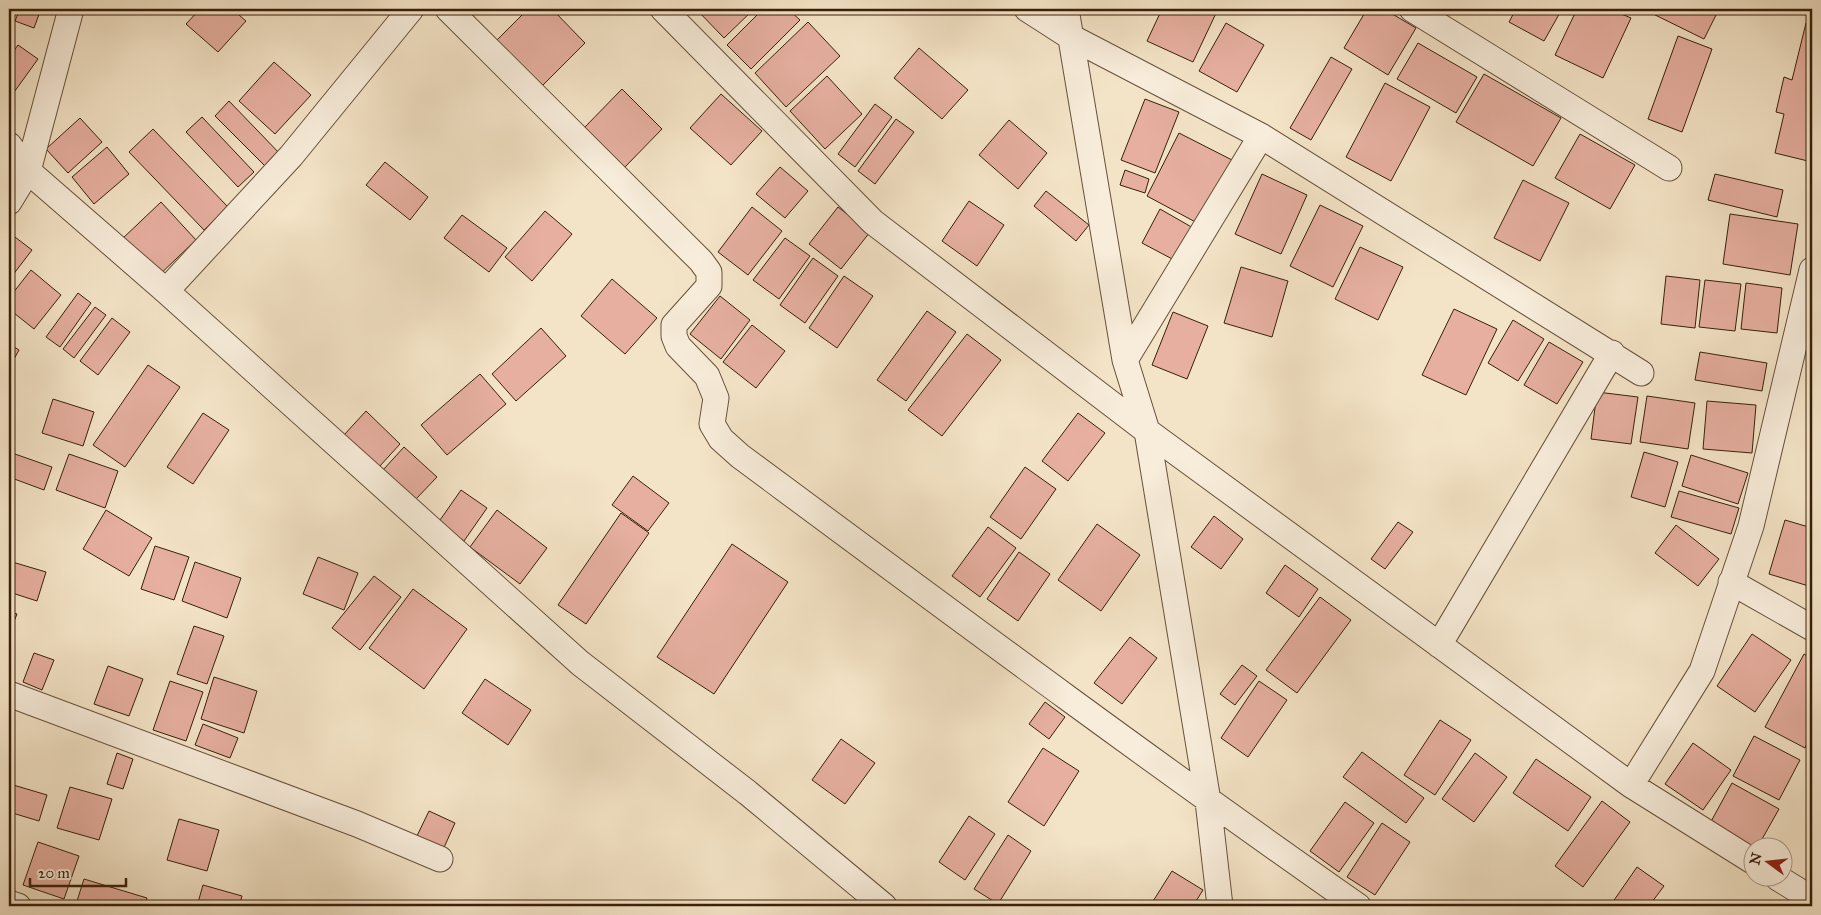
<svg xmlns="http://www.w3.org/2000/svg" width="1821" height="915" viewBox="0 0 1821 915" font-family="'IM FELL Great Primer',serif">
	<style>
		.building { fill: #e6afa0; stroke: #38200b }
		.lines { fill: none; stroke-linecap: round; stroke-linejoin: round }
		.minor-casing { stroke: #67513a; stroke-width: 27 }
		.minor { stroke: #f8eddb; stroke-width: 25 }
	</style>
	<rect width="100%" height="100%" fill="#f4e4c7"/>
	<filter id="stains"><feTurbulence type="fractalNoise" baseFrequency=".004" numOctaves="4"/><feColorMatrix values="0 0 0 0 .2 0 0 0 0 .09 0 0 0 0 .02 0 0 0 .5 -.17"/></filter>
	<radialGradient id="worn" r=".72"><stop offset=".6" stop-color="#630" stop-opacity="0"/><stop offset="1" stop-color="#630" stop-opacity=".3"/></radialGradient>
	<path class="building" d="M20 9H41L34 28 15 21Z
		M200 9H232L246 21 218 52 186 24Z
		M528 9H552L585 43 537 91 492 45Z
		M696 9H754L724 38Z
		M763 9H788L800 20 751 69 727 45Z
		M1162 9H1218L1193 62 1147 41Z
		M1367 9H1384L1416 28 1388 75 1344 48Z
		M1516 9H1562L1544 41 1509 22Z
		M1577 9H1610L1631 18 1603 78 1555 55Z
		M1643 9H1719L1704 39Z
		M808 22 840 56 786 107 755 73Z
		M1226 23 1264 45 1237 92 1199 71Z
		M1806 23 1812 25V162L1775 153 1784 114 1776 112 1784 77 1792 80Z
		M1678 36 1712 49 1682 132 1648 119Z
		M1418 43 1477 77 1456 113 1397 79Z
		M18 45 38 59 12 95 9 93V58Z
		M919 48 968 90 942 119 894 78Z
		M1331 57 1352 69 1311 140 1290 128Z
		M274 62 311 95 275 134 239 101Z
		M1484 74 1561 118 1533 166 1456 122Z
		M827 76 862 114 825 149 790 111Z
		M1385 83 1430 107 1391 181 1346 157Z
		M622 89 662 129 624 168 584 128Z
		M721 94 762 131 731 165 690 128Z
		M1145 99 1179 112 1155 173 1121 160Z
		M229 101 283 157 269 170 215 116Z
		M875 104 892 117 855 167 838 154Z
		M202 117 254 172 238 187 186 132Z
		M80 118 102 142 68 173 46 149Z
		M896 119 914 132 875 184 858 171Z
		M1009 120 1047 153 1018 189 979 155Z
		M153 129 228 207 204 230 129 152Z
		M1179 133 1234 161 1201 225 1147 196Z
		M1580 134 1635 165 1610 209 1555 178Z
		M107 147 129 174 94 204 72 177Z
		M385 162 428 197 410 220 366 185Z
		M780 167 808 191 785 218 756 194Z
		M1125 170 1149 179 1145 193 1120 185Z
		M1262 174 1307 195 1281 254 1235 234Z
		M1715 174 1783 190 1777 217 1708 200Z
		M1523 180 1569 203 1540 261 1494 238Z
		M1046 191 1089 225 1076 241 1034 206Z
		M969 201 1004 225 977 266 942 241Z
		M161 202 196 240 156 278 121 240Z
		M1320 205 1363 226 1333 287 1290 266Z
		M752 207 782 231 748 275 718 252Z
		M838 207 870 232 841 269 809 244Z
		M1160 209 1195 229 1176 261 1142 243Z
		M545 211 572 234 532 281 505 257Z
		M1730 214 1798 224 1790 275 1723 264Z
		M462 215 507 248 489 272 444 238Z
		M11 234 32 250 9 280V236Z
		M785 238 810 256 779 299 753 280Z
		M1360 247 1403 267 1378 320 1335 299Z
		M813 258 838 276 805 323 780 305Z
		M1241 267 1288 281 1272 337 1224 323Z
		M31 270 61 295 34 329 9 309V298Z
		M844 276 873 296 837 348 809 328Z
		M1666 276 1700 280 1695 328 1661 324Z
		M612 279 657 318 625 354 581 316Z
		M1705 280 1741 284 1735 331 1699 327Z
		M1746 283 1782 288 1777 333 1741 329Z
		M78 293 91 303 60 347 46 337Z
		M720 296 750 320 721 359 690 334Z
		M95 307 106 315 74 358 63 349Z
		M1454 309 1497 329 1466 395 1422 375Z
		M927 311 956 332 906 401 877 380Z
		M1173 312 1208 326 1187 379 1152 365Z
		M112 318 130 332 98 375 80 361Z
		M1513 320 1544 339 1518 381 1488 363Z
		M752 325 785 351 756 388 723 362Z
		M541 328 566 356 516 401 492 374Z
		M967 334 1001 360 942 436 908 410Z
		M1549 342 1583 362 1557 404 1524 385Z
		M9 344 19 350 9 368Z
		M1700 352 1767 363 1762 391 1695 380Z
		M148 365 180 387 125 467 93 445Z
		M480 374 506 404 447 455 421 425Z
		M1597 392 1638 397 1631 444 1591 439Z
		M1647 396 1695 403 1688 449 1640 442Z
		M53 399 94 412 83 446 42 433Z
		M1707 401 1756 405 1752 453 1703 449Z
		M366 411 400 444 379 467 344 435Z
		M203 413 229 430 193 484 167 467Z
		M1078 413 1105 433 1068 481 1042 461Z
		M404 447 437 477 415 500 383 470Z
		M1644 452 1678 462 1665 507 1631 497Z
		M12 453 52 467 44 490 9 477V463Z
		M69 454 118 471 105 508 56 490Z
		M1691 455 1748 473 1738 504 1682 486Z
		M1025 467 1056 489 1021 539 990 517Z
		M633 476 669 503 648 531 612 505Z
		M461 490 487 508 464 541 438 523Z
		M1679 491 1739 508 1731 534 1671 517Z
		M106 510 152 538 129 576 83 549Z
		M497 510 547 548 520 584 470 547Z
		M621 513 649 533 586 624 558 605Z
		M1214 516 1243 539 1221 569 1191 547Z
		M1785 520 1812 528V587L1769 574Z
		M1398 522 1413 532 1385 569 1371 559Z
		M1097 524 1140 555 1101 611 1058 580Z
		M1676 525 1719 559 1698 586 1655 553Z
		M988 527 1016 548 980 597 952 576Z
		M732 544 788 582 714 694 657 657Z
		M155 546 189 557 174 600 141 589Z
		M1019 552 1050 574 1018 621 987 599Z
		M318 557 358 573 344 610 303 594Z
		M9 561 46 572 37 601 9 592Z
		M195 562 241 578 227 618 182 601Z
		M1285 565 1318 589 1299 617 1266 593Z
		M374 576 401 597 360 650 332 628Z
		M413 589 467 629 424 689 369 648Z
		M1320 597 1351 620 1297 693 1266 670Z
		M9 611 17 614 9 634Z
		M194 626 224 636 207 684 177 674Z
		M1752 634 1791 660 1755 712 1717 686Z
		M1130 637 1157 658 1122 704 1094 683Z
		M34 653 54 660 42 690 23 682Z
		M1804 654 1812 659V733L1805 748 1765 727Z
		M1242 665 1257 676 1235 705 1220 694Z
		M108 666 143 679 129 716 94 704Z
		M214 677 257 691 244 733 201 719Z
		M485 679 531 710 508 745 462 713Z
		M170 681 203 692 186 741 153 730Z
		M1259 681 1287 700 1248 757 1221 738Z
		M1045 702 1065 717 1049 739 1029 724Z
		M1440 720 1471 740 1435 795 1404 775Z
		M203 724 238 738 230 758 195 745Z
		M1754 736 1800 760 1779 800 1733 776Z
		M841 739 875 763 845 804 812 780Z
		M1693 743 1731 770 1703 810 1665 784Z
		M1043 748 1079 771 1044 826 1008 802Z
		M1362 752 1424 798 1406 823 1343 777Z
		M117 753 133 759 123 789 107 784Z
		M1475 753 1507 777 1474 822 1442 799Z
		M1536 759 1591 797 1568 831 1513 793Z
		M1732 783 1779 809 1757 848 1708 827Z
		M10 784 47 795 39 821 9 812Z
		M70 787 112 799 99 840 57 828Z
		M1602 801 1630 822 1583 887 1555 866Z
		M1345 802 1374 823 1339 872 1310 851Z
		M429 811 455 823 442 852 415 840Z
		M969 816 995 834 965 880 939 862Z
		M179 819 219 830 207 871 167 860Z
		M1382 823 1410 842 1375 895 1347 877Z
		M1008 835 1031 851 998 904 974 889Z
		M38 842 79 856 64 899 23 885Z
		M1637 867 1664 886 1649 906H1610Z
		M1172 871 1203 890 1193 906H1150Z
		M84 879 147 898 145 906H94L77 901Z
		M203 885 242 896 239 906H197Z"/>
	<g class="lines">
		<g class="minor-casing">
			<path id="minor" d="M448 9 701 261 709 272V286L674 325V336L678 346 707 376 716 398 712 424 721 439 740 456C945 608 1149 760 1358 906
				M663 9 873 222 1147 431 1631 785 1754 862
				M1027 9 1069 36 1261 136 1641 373
				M1066 9 1125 360 1147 431 1208 801 1220 906
				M1412 9 1669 168
				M9 145 28 171 166 291 580 663 748 793 884 906
				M9 202 28 171 71 9
				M166 291 291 156 411 9
				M1125 360 1261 136
				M1731 582 1812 628
				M1439 645 1612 353
				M9 694 357 824 440 859
				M1631 785 1702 671 1751 526 1812 270
				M1778 878 1812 899
				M9 903 18 906"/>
		</g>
		<use href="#minor" class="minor"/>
	</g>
	<rect width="1821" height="915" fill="none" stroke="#f4e4c7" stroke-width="30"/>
	<rect x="10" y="10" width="1801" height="895" fill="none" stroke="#38200b" stroke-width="2.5"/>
	<rect x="15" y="15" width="1791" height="885" fill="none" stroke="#38200b"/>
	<g transform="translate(1768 862) rotate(285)"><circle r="24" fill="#f8eddb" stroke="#ab9b88"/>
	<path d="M0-4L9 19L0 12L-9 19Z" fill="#8f2418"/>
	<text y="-8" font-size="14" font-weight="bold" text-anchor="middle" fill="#38200b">N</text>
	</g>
	<path d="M30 878v8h96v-8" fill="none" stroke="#38200b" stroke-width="2.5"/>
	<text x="38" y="878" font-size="15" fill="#38200b" stroke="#f8eddb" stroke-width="4" paint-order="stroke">20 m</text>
	<rect width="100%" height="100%" filter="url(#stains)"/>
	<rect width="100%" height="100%" fill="url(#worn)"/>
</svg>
